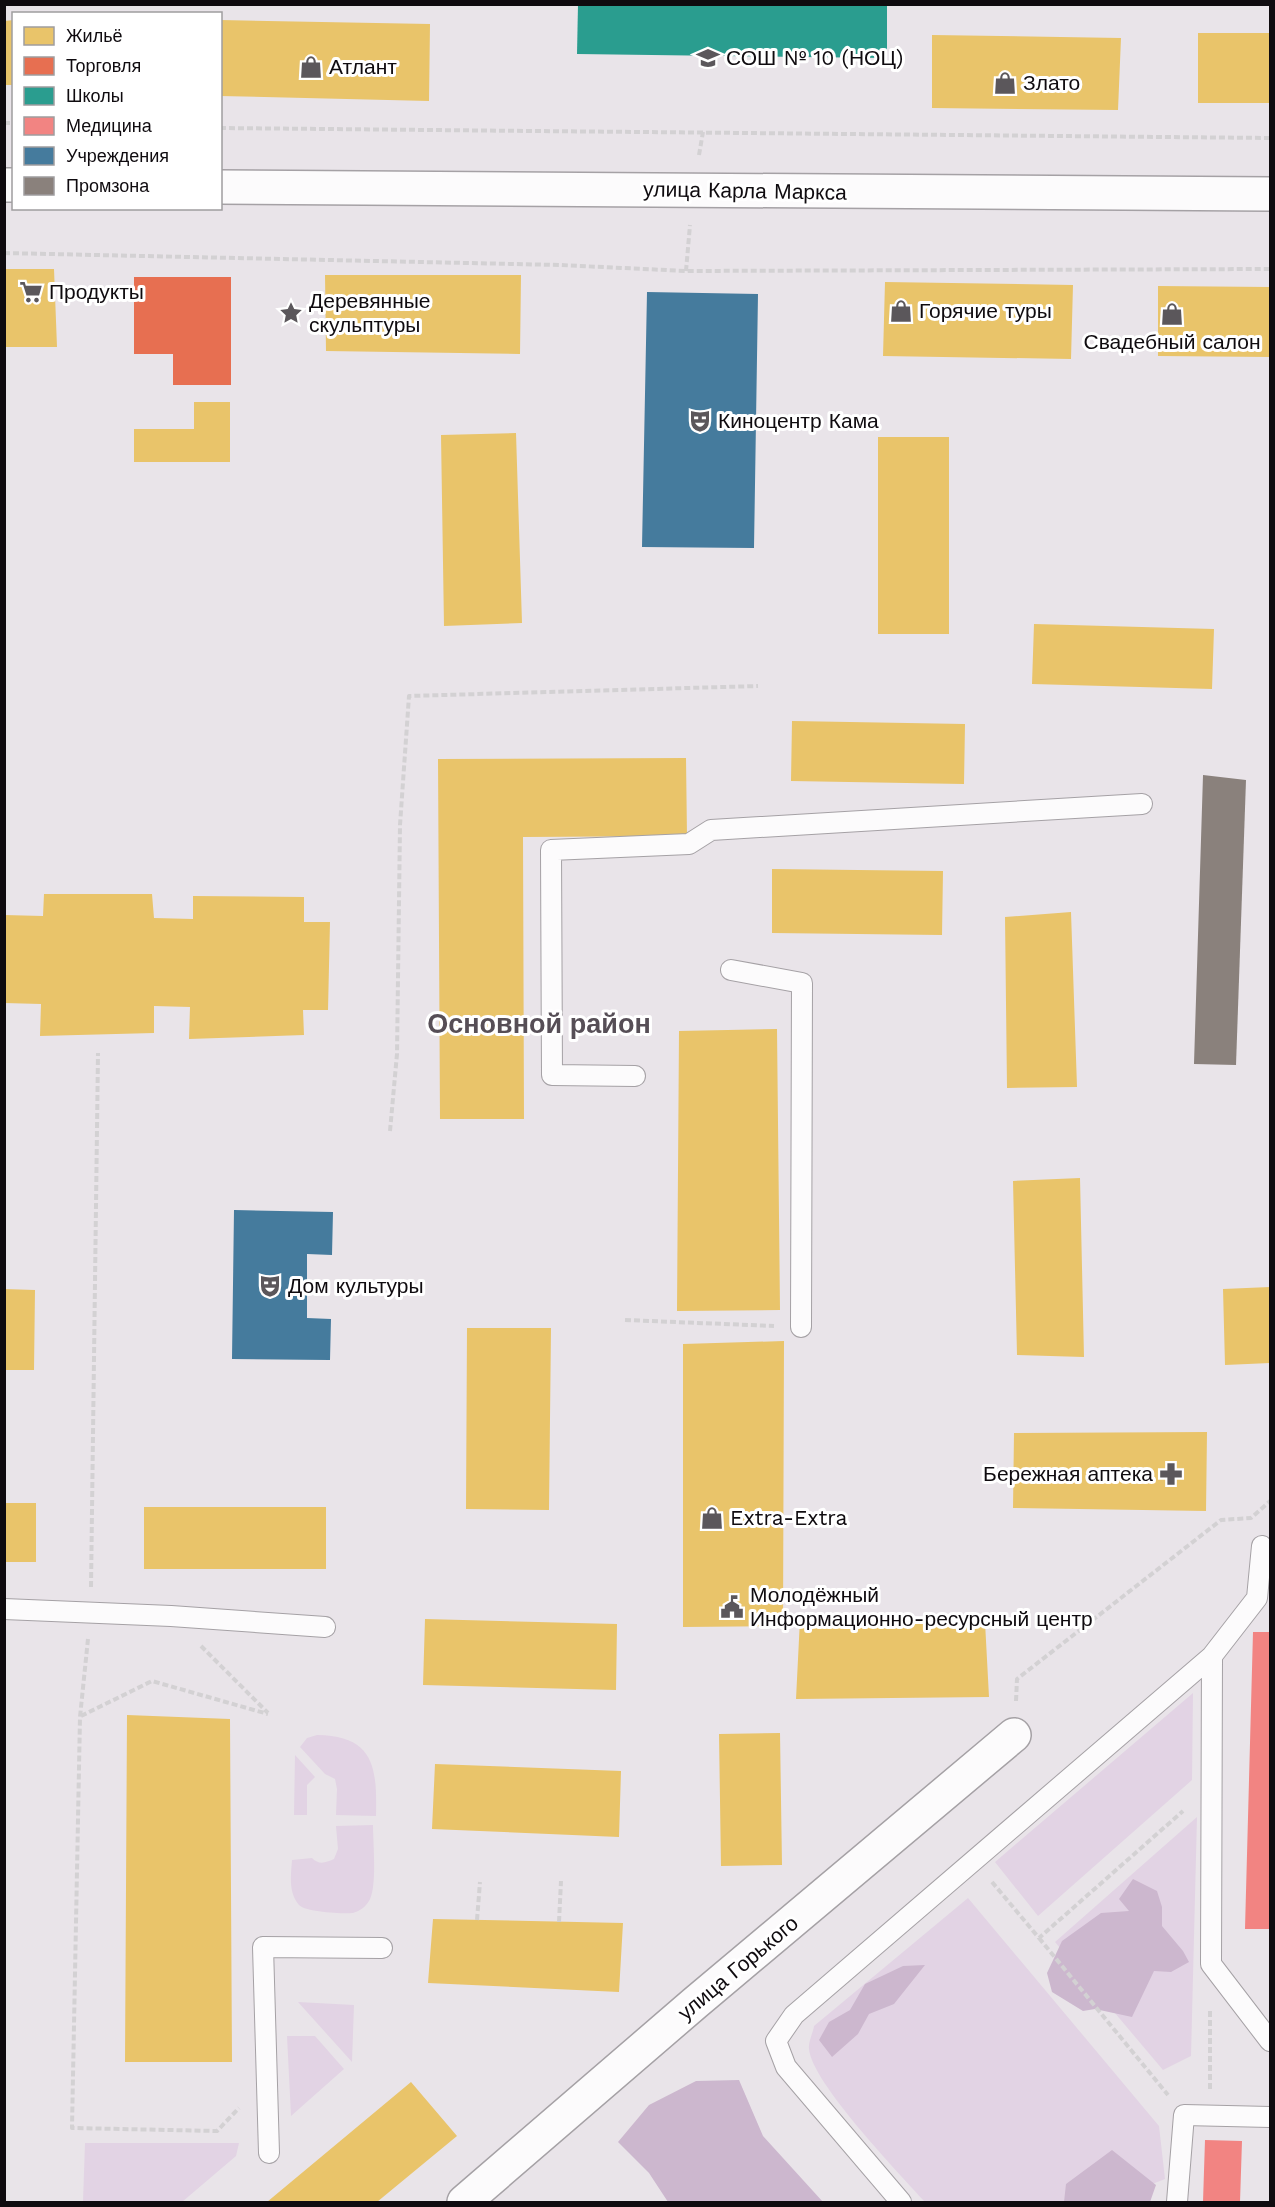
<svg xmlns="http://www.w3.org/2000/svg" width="1275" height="2207" viewBox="0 0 1275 2207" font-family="'Work Sans',sans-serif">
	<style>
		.green { fill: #e2d3e4 }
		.forest { fill: #ccb7ce }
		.homes { fill: #e9c46a }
		.shops { fill: #e76f51 }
		.schools { fill: #2a9d8f }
		.health { fill: #f28482 }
		.public { fill: #457b9d }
		.industry { fill: #8a817c }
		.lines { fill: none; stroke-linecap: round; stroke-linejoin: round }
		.service-casing { stroke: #a5a1a5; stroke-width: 22 }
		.minor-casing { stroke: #a5a1a5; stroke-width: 36 }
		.tertiary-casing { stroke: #a5a1a5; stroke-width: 36 }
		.path { stroke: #d3d1d3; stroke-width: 4; stroke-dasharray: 6 3; stroke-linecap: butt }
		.service { stroke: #fcfbfc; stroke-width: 20 }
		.minor { stroke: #fcfbfc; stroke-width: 33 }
		.tertiary { stroke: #fcfbfc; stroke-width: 33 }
		.labels { text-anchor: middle; stroke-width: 6; stroke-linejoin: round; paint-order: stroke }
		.poi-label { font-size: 21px; fill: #0f0b0f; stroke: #fff; text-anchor: start }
		.street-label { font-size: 21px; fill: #0f0b0f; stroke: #fff }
		.district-label { font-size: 27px; font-weight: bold; fill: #564e56; stroke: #fff }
	</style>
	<rect width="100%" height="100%" fill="#e9e4e9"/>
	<path class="green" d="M1193 1693 1192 1780 1038 1916 995 1862Z
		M317 1735C375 1736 377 1768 376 1816L336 1815 337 1789 335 1779 325 1774 300 1747 307 1738Z
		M295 1755 315 1777 307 1785V1815H294Z
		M1197 1817 1191 2056 1163 2070 1055 1942Z
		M373 1825C373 1843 377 1884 370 1899 367 1906 360 1911 353 1913 343 1914 305 1912 299 1905 288 1892 291 1875 292 1860L312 1858C319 1865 325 1863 334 1859L338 1849 336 1826Z
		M968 1898 1159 2126 1165 2179 1127 2194 1085 2202H925C899 2173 812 2083 809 2049 808 2042 813 2033 814 2026Z
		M298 2002 354 2005 352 2062Z
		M287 2036H315L344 2069 291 2116Z
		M85 2143H239L236 2156 182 2202H83Z"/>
	<path class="forest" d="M1133 1879 1157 1891 1162 1907V1926L1183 1951 1189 1962 1171 1972 1154 1971 1132 2017 1095 2009 1083 2011 1052 1992 1047 1973 1062 1941 1101 1913 1129 1911 1119 1899Z
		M925 1965 894 2004 869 2014 858 2034 832 2057 819 2040 829 2022 850 2010 865 1984 903 1966Z
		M739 2080 763 2136 823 2202H668L649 2173 618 2142 649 2105 696 2081Z
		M1112 2150 1156 2185 1150 2202H1064L1066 2184Z"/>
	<path class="homes" d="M14 20V85H4V21Z
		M220 20 430 24 429 101 220 96Z
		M1198 33H1270V103H1198Z
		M932 35 1121 38 1118 110 932 108Z
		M4 269H54L57 347H4Z
		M325 275H521L520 354 326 351Z
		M885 282 1073 285 1071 359 883 356Z
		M1158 286 1270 287V357L1158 356Z
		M194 402H230V462H134V429H194Z
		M516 433 522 623 444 626 441 435Z
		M878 437H949V634H878Z
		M1034 624 1214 629 1212 689 1032 684Z
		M792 721 965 724 964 784 791 781Z
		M686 758 687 836 523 837 524 1119H440L438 759Z
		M772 869 943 871 942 935 772 933Z
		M44 894H152L154 918 193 919V896L304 897V922H330L328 1010H303L304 1035 189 1039 190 1007 154 1006V1033L40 1036 41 1004 4 1003V915L43 916Z
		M1071 912 1077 1087 1007 1088 1005 917Z
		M777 1029 780 1310 677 1311 679 1031Z
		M1080 1178 1084 1357 1017 1355 1013 1181Z
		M1270 1287V1363L1225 1365 1223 1289Z
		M4 1289 35 1290 34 1370H4Z
		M467 1328H551L549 1510 466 1509Z
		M784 1341 783 1626 683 1627V1344Z
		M1207 1432 1206 1511 1013 1508 1014 1433Z
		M4 1503H36V1562H4Z
		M144 1507H326V1569H144Z
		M425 1619 617 1624 616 1690 423 1685Z
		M800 1619 985 1622 989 1697 796 1699Z
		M127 1715 230 1719 232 2062H125Z
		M780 1733 782 1865 721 1866 719 1734Z
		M435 1764 621 1771 619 1837 432 1829Z
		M433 1919 623 1923 619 1992 428 1983Z
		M411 2082 457 2136 377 2202H267Z"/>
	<path class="shops" d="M134 277H231V385H173V354H134Z"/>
	<path class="schools" d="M578 5H887V58L577 54Z"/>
	<path class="health" d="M1253 1632H1270V1929H1245Z
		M1205 2140 1242 2141 1240 2202H1203Z"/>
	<path class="public" d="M647 292 758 294 754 548 642 547Z
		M234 1210 333 1212 332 1255 307 1254V1318L331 1319 330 1360 232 1359Z"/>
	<path class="industry" d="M1203 775 1246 780 1236 1065 1194 1064Z"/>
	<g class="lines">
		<g class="service-casing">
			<path id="service" d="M731 970 802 983 801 1327
				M635 1076 552 1075 551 850 689 844 711 830 1142 804
				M1262 1546 1257 1598 1212 1656 1211 1964 1270 2041
				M4 1609 171 1616 325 1627
				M269 2153 263 1947 382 1948
				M901 2202 786 2067 776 2041 794 2015 1212 1656
				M1177 2202 1184 2115 1270 2117"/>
		</g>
		<g class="minor-casing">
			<path id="minor" d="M464 2202 695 2003 1014 1735"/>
		</g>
		<g class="tertiary-casing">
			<path id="tertiary" d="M4 185H14
				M220 187 1270 194"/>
		</g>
		<path class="path" d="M4 123H14
			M220 128 1270 138
			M699 155 703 132
			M4 253 560 265 686 271 1270 269
			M686 271 690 225
			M390 1131 397 1054 400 825 409 696 758 686
			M625 1320 774 1326
			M91 1587 98 1053
			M88 1639 80 1717 72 2128 217 2131 239 2108
			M201 1646 268 1713
			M1016 1701 1017 1679 1221 1520 1251 1518 1270 1501
			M81 1716 152 1681 268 1714
			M992 1882 1039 1938 1183 1811
			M477 1920 480 1882
			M559 1922 561 1881
			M1039 1938 1168 2095
			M1210 2089V2010"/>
		<use href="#service" class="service"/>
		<use href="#minor" class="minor"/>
		<use href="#tertiary" class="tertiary"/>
	</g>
	<defs>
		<g id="school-bare" transform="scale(1.8)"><path d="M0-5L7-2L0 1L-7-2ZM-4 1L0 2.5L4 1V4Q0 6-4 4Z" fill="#5b575b" stroke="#fff" stroke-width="2.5" paint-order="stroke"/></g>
		<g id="shop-bare" transform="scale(1.8)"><path d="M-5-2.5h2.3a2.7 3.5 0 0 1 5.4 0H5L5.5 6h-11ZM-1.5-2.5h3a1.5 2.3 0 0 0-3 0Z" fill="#5b575b" stroke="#fff" stroke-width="2.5" paint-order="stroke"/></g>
		<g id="supermarket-bare" transform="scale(1.8)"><path d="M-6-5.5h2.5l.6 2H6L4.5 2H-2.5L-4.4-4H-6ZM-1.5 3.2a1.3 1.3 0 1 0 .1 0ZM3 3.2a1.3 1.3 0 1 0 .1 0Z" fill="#5b575b" stroke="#fff" stroke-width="2.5" paint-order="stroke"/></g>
		<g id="sight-bare" transform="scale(1.8)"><path d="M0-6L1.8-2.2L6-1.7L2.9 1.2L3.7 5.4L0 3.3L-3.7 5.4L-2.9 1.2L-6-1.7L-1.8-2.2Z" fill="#5b575b" stroke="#fff" stroke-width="2.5" paint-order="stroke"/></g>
		<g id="theatre-bare" transform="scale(1.8)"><path d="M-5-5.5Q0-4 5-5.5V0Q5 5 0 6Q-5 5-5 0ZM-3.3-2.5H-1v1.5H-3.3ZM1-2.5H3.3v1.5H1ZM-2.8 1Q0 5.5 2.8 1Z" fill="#5b575b" stroke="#fff" stroke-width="2.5" paint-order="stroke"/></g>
		<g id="pharmacy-bare" transform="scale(1.8)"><path d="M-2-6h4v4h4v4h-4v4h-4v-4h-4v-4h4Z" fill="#5b575b" stroke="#fff" stroke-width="2.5" paint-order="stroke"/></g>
		<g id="civic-bare" transform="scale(1.8)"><path d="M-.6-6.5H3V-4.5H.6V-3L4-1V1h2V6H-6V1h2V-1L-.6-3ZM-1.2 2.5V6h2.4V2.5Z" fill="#5b575b" stroke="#fff" stroke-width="2.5" paint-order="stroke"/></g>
	</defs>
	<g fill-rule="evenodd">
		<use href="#school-bare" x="708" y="58"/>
		<use href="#shop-bare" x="311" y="67"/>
		<use href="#shop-bare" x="1005" y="83"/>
		<use href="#supermarket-bare" x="31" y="292"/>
		<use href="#shop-bare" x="901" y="311"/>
		<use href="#sight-bare" x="291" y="313"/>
		<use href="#shop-bare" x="1172" y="314"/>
		<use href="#theatre-bare" x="700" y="421"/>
		<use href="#theatre-bare" x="270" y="1286"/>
		<use href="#pharmacy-bare" x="1171" y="1474"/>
		<use href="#shop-bare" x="712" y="1518"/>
		<use href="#civic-bare" x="732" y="1607"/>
	</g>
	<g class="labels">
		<g class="poi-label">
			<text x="726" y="65">СОШ № 10 (НОЦ)</text>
			<text x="329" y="74">Атлант</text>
			<text x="1023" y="90">Злато</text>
			<text x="49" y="299">Продукты</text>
			<text x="309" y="308">Деревянные<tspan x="309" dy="24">скульптуры</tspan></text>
			<text x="919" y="318">Горячие туры</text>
			<text x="1172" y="349" text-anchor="middle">Свадебный салон</text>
			<text x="718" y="428">Киноцентр Кама</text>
			<text x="288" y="1293">Дом культуры</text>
			<text x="1153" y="1481" text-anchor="end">Бережная аптека</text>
			<text x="730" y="1525">Extra-Extra</text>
			<text x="750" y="1602">Молодёжный<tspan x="750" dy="24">Информационно-ресурсный центр</tspan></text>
		</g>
		<g class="street-label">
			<text transform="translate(745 191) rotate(1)" y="7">улица Карла Маркса</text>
			<text transform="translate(738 1968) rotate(-40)" y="7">улица Горького</text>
		</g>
		<g class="district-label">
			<text x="539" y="1033">Основной район</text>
		</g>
	</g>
	<rect width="1275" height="2207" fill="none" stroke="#0f0b0f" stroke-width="12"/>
	<rect x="12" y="12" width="210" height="198" fill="#ffffff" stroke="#9f9d9f" stroke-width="1.5"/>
	<rect x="24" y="27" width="30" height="18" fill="#e9c46a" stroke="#9f9d9f" stroke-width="1.5"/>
	<text x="66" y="42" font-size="18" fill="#0f0b0f">Жильё</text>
	<rect x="24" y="57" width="30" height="18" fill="#e76f51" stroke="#9f9d9f" stroke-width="1.5"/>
	<text x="66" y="72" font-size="18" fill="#0f0b0f">Торговля</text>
	<rect x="24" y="87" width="30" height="18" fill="#2a9d8f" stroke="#9f9d9f" stroke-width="1.5"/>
	<text x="66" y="102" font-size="18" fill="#0f0b0f">Школы</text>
	<rect x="24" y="117" width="30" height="18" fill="#f28482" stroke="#9f9d9f" stroke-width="1.5"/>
	<text x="66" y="132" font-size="18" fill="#0f0b0f">Медицина</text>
	<rect x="24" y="147" width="30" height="18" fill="#457b9d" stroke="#9f9d9f" stroke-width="1.5"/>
	<text x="66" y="162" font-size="18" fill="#0f0b0f">Учреждения</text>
	<rect x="24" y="177" width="30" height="18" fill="#8a817c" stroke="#9f9d9f" stroke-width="1.5"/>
	<text x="66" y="192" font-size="18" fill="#0f0b0f">Промзона</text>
</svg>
